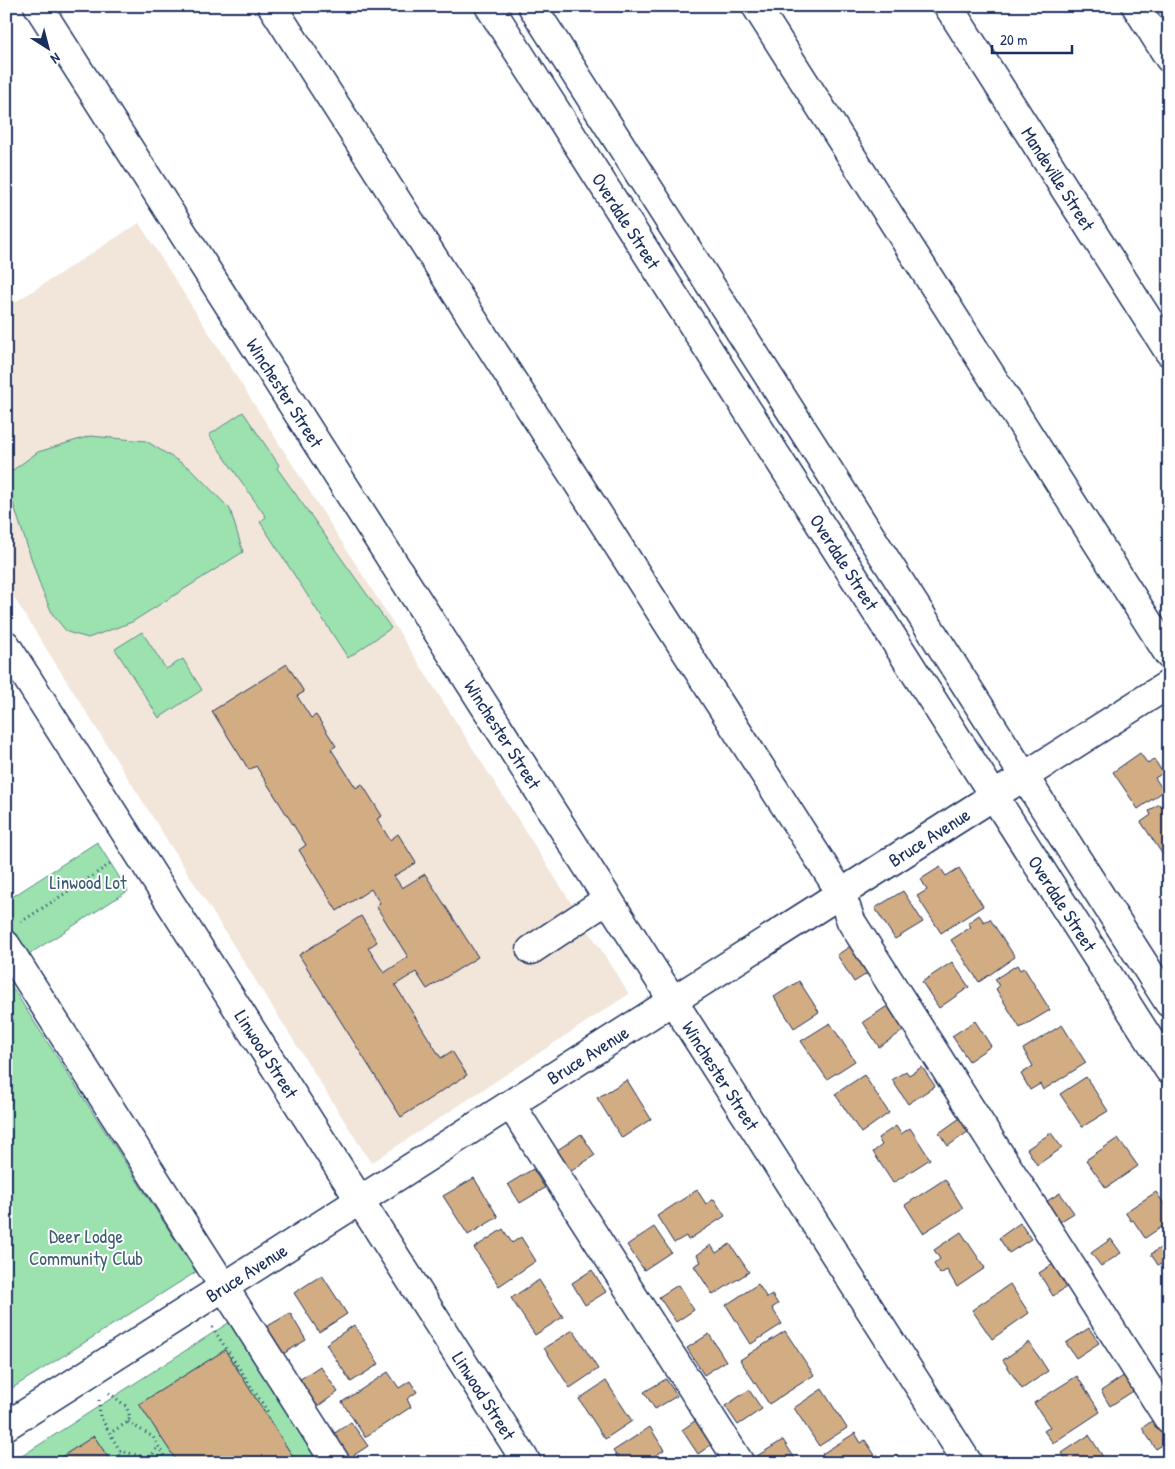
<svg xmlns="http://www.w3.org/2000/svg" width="1175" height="1469" viewBox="0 0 1175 1469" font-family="'Patrick Hand',sans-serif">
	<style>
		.built { fill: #f2e6da }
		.green { fill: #9be2af; stroke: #5b8886 }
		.building { fill: #d2ad84; stroke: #1b2f5e }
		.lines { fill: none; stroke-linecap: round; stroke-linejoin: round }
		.minor-casing { stroke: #1b2f5e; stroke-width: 31 }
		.path { stroke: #1b2f5e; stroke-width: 3; stroke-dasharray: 1 4; stroke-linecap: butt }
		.minor { stroke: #fff; stroke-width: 28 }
		.labels { text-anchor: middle; stroke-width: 4; stroke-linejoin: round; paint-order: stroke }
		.street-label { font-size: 19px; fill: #1b2f5e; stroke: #fff }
		.park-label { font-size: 19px; fill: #3b5c72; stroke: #fff }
	</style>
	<rect width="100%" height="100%" fill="#fff"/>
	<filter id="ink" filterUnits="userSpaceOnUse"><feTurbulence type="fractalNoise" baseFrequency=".02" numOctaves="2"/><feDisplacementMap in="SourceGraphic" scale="10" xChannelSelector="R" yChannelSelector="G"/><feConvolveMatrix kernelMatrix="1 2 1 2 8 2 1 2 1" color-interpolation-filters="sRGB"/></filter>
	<g filter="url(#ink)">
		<path class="built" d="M139 223 629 994 371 1163 6 585V308Z"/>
		<path class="green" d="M243 412 279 465 277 468 391 628 348 658 260 522 266 517 209 435Z
			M90 436 146 441 191 469 230 509 243 552 132 622 88 638 67 632 53 615 41 588 6 482V475L38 452Z
			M142 632 166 669 183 659 202 690 159 718 115 649Z
			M97 842 128 891 26 956 6 925V901Z
			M6 978 196 1272 6 1392Z
			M233 1320 323 1463H11Z"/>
		<path class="building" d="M287 664 304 692 297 696 311 718 316 715 336 746 331 749 356 788 362 784 382 816 377 819 390 840 398 834 416 863 394 876 402 888 425 874 478 957 427 989 416 972 395 985 441 1058 452 1051 467 1075 401 1117 299 955 361 916 377 942 368 948 384 973 408 957 376 906 380 903 371 889 337 911 299 850 306 845 256 766 249 770 212 711Z
			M1140 753 1148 764 1154 759 1163 773 1155 778 1164 791 1138 809 1113 772Z
			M1159 804 1163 810 1169 807V856L1165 858 1141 822 1151 815 1149 811Z
			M940 867 946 876 959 868 983 906 941 933 917 896 927 890 921 879Z
			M903 891 923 922 895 939 875 908Z
			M979 915 984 922 990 919 1015 957 979 982 951 940 971 927 968 923Z
			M855 943 873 970 854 982 837 955Z
			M952 962 969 987 939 1008 922 982Z
			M1017 965 1020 970 1024 968 1050 1010 1020 1028 996 989 999 986 995 979Z
			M799 981 819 1012 794 1028 774 997Z
			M889 1005 906 1029 879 1047 863 1022Z
			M975 1021 991 1046 969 1061 952 1036Z
			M830 1023 855 1061 827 1079 801 1041Z
			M1062 1025 1086 1063 1043 1090 1040 1084 1030 1090 1021 1074 1033 1066 1023 1049Z
			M922 1067 935 1086 908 1104 892 1080 906 1071 909 1075Z
			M864 1075 889 1113 861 1133 835 1094Z
			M1086 1077 1108 1111 1082 1127 1060 1094Z
			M627 1080 651 1119 622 1138 597 1098Z
			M960 1118 969 1131 948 1146 939 1133Z
			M896 1126 901 1134 910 1128 930 1159 893 1183 873 1152 882 1145 878 1138Z
			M1051 1133 1062 1148 1037 1165 1027 1149Z
			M581 1134 595 1155 570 1172 556 1151Z
			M1118 1138 1138 1166 1106 1188 1086 1160Z
			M533 1169 545 1188 520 1203 508 1184Z
			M474 1178 498 1217 468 1235 443 1196Z
			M945 1179 963 1208 923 1233 905 1205Z
			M697 1190 706 1204 714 1199 725 1216 688 1240 686 1236 674 1243 657 1216Z
			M1156 1192 1169 1211V1222L1145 1238 1133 1220 1131 1221 1125 1212Z
			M1060 1193 1074 1213 1058 1223 1044 1203Z
			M1020 1223 1031 1239 1009 1253 999 1238Z
			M654 1227 671 1252 644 1270 627 1245Z
			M503 1229 512 1243 521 1237 536 1261 499 1286 474 1248Z
			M961 1232 985 1268 957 1287 947 1270 940 1274 934 1264 940 1259 934 1250Z
			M1111 1239 1121 1253 1101 1266 1091 1253Z
			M1169 1242V1276L1160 1264 1158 1265 1151 1254Z
			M730 1244 749 1272 713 1295 694 1266 701 1262 697 1255 711 1245 716 1253Z
			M1056 1262 1071 1284 1053 1296 1039 1273Z
			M592 1270 606 1292 585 1305 572 1283Z
			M322 1275 347 1314 319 1332 294 1293Z
			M539 1280 563 1317 535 1335 511 1298Z
			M758 1284 767 1298 772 1295 778 1304 772 1308 782 1324 751 1344 726 1305Z
			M1010 1284 1029 1313 992 1339 972 1310Z
			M678 1285 694 1310 676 1322 659 1297Z
			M290 1313 306 1340 278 1357 261 1330Z
			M354 1325 379 1364 351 1382 326 1344Z
			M1089 1328 1099 1343 1076 1358 1066 1343Z
			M573 1330 598 1369 570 1388 544 1348Z
			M785 1331 814 1375 769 1404 740 1360Z
			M709 1334 726 1361 704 1375 687 1348Z
			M1029 1342 1048 1371 1022 1389 1003 1360Z
			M225 1350 265 1413 297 1463H178L139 1404Z
			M320 1366 338 1392 314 1409 296 1382Z
			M388 1372 399 1388 410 1381 417 1392 407 1399 411 1407 365 1437 342 1402Z
			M1125 1375 1135 1390 1110 1406 1101 1391Z
			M1077 1376 1100 1412 1053 1443 1044 1431 1050 1427 1034 1403Z
			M1169 1376V1391L1162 1381Z
			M666 1379 677 1396 655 1409 644 1392Z
			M606 1381 632 1421 605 1439 579 1399Z
			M822 1389 847 1428 819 1446 794 1408Z
			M749 1390 762 1409 738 1425 725 1406Z
			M699 1418 715 1442 698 1454 682 1430Z
			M1156 1418 1169 1438V1441L1156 1449 1142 1428Z
			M351 1422 368 1446 345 1461 329 1437Z
			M650 1427 664 1450 653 1457 657 1463H618L620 1461 613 1451Z
			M855 1433 861 1443 865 1440 880 1463H828L822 1454Z
			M1089 1435 1107 1463H1068L1062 1453Z
			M94 1436 111 1462 61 1463 58 1459Z
			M783 1440 797 1462 761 1463 757 1456Z"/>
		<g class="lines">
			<g class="minor-casing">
				<g id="minor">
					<path id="s1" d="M38 6 968 1463"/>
					<path d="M272 6 841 893 851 921 1169 1420"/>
					<path id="s2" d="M489 6 1169 1070"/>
					<path d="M532 6 1169 1003"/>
					<path d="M756 6 1169 655"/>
					<path id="s3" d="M948 6 1169 352"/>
					<path d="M1136 6 1169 58"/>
					<path id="s4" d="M6 645 527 1463"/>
					<path d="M6 945 336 1463"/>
					<path d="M531 950 608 899"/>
					<path d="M511 1105 740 1463"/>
					<path id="s5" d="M6 1426 1169 684"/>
				</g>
			</g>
			<path class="path" d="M21 922 112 863
				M212 1327 268 1412
				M109 1393 126 1406 130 1417 128 1422 110 1433
				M99 1400 100 1416 120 1451 118 1463
				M128 1422 153 1437 168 1463
				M120 1451 150 1458 155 1463
				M150 1458 158 1446"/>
			<use href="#minor" class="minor"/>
		</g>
	</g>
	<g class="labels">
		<g class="street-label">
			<text dy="7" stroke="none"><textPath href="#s3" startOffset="205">Mandeville Street</textPath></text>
			<text dy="7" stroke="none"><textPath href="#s2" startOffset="255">Overdale Street</textPath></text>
			<text dy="7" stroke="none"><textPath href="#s1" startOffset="459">Winchester Street</textPath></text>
			<text dy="7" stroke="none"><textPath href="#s2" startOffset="660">Overdale Street</textPath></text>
			<text dy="7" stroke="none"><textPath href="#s1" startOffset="864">Winchester Street</textPath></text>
			<text dy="7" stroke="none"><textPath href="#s5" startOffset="1095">Bruce Avenue</textPath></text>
			<text dy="7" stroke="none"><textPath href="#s2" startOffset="1065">Overdale Street</textPath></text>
			<text dy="7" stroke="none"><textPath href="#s4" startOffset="485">Linwood Street</textPath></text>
			<text dy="7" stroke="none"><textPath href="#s5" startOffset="690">Bruce Avenue</textPath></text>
			<text dy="7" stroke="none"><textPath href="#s1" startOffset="1269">Winchester Street</textPath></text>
			<text dy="7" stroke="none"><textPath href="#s5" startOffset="285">Bruce Avenue</textPath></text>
			<text dy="7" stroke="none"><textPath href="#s4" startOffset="890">Linwood Street</textPath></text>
		</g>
		<g class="park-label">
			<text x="88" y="889">Linwood Lot</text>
			<text x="86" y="1243">Deer Lodge<tspan x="86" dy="22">Community Club</tspan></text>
		</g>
	</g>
	<rect width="1175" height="1469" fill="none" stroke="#fff" stroke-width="25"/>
	<rect x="12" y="12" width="1150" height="1444" fill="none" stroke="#1b2f5e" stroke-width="2" filter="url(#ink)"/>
	<g transform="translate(48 48) rotate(144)" stroke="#ffffff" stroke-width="4" paint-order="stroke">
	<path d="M0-4L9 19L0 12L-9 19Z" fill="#1b2f5e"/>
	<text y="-8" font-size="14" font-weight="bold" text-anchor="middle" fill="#1b2f5e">N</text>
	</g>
	<path d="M992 45v8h80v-8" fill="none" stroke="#1b2f5e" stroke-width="2.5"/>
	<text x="1000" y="45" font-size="15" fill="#1b2f5e" stroke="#ffffff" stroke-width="4" paint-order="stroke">20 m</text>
</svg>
